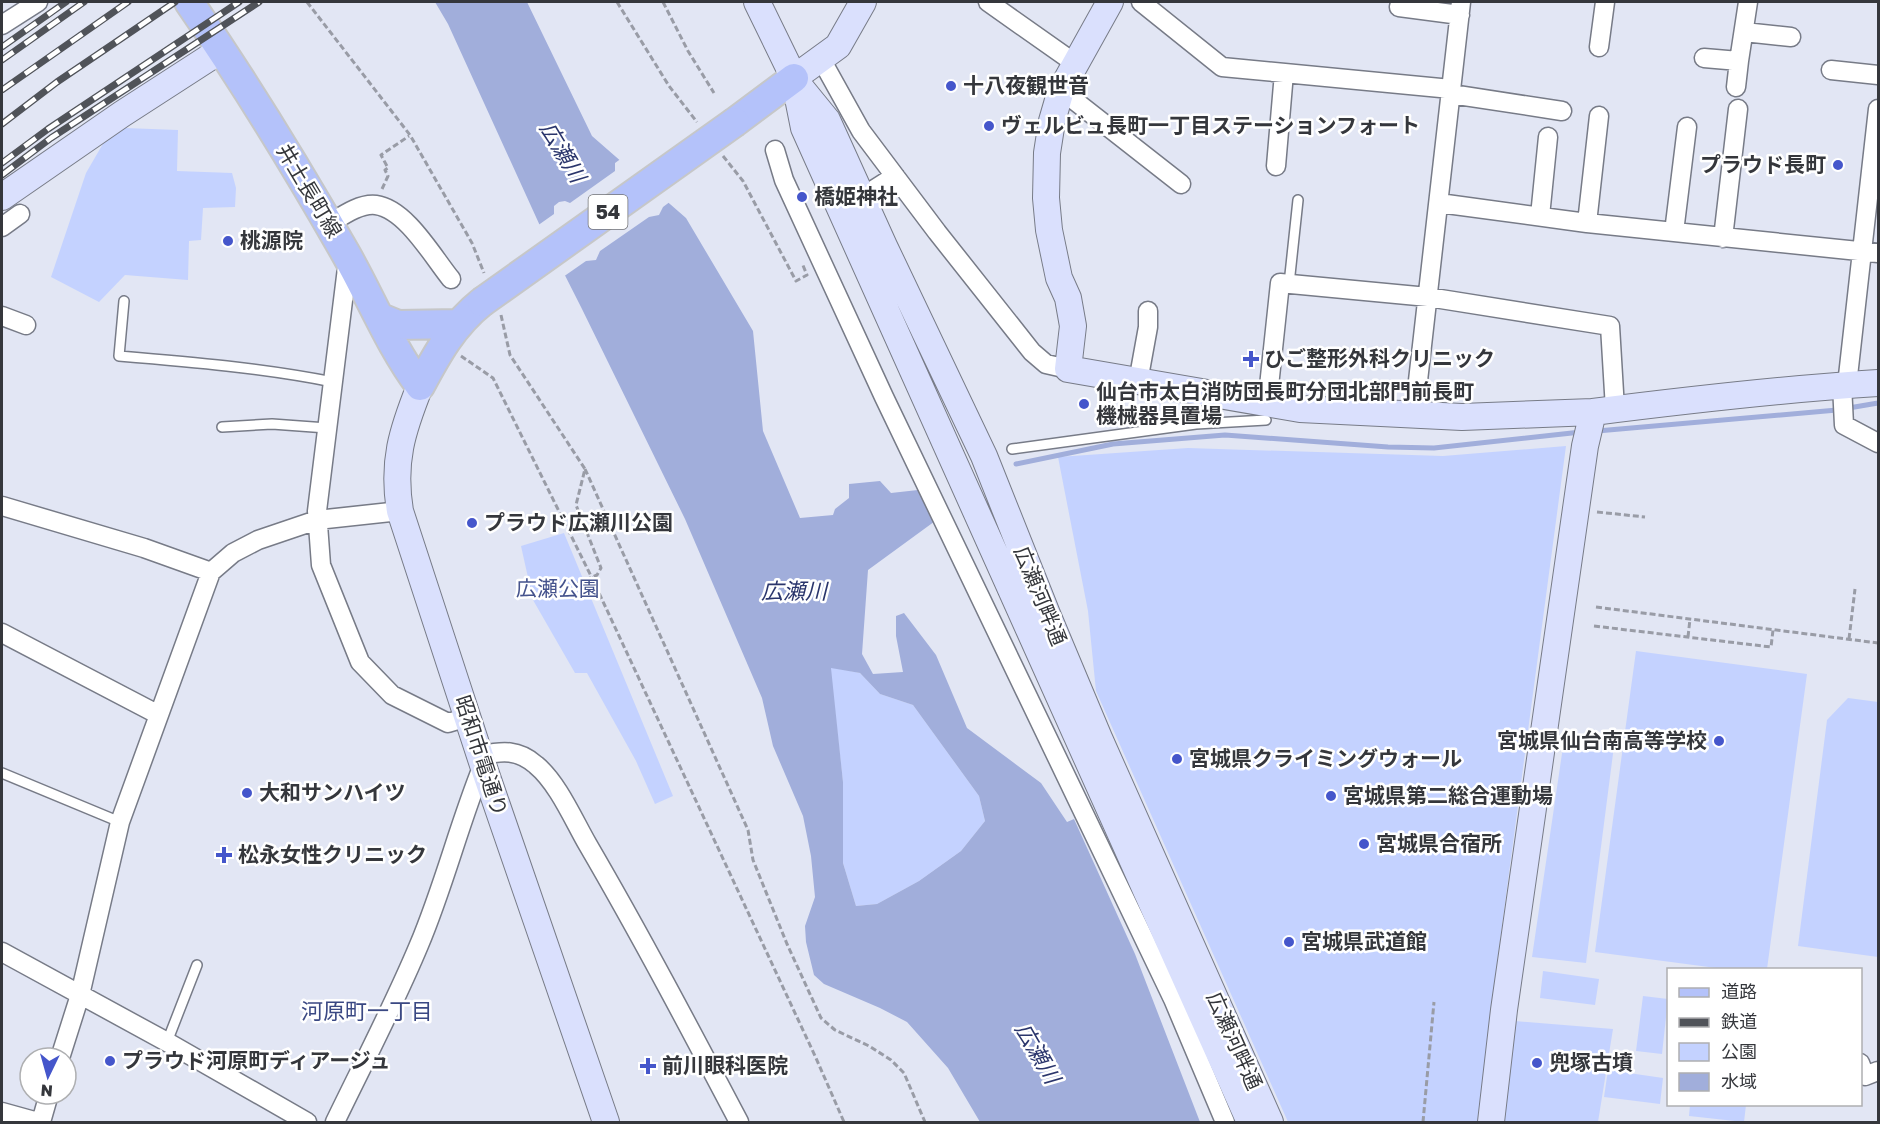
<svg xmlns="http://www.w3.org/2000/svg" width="1880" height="1124" viewBox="0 0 1880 1124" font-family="'Golos Text','Noto Sans JP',sans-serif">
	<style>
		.green { fill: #c4d2ff }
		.water { fill: #a1aedb; fill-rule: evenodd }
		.pier { fill: #e2e6f4 }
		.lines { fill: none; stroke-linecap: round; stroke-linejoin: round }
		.stream { stroke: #a1aedb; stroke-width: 5 }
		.lane-casing { stroke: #777b87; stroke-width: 12 }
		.street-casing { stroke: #777b87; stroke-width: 21 }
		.secondary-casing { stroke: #777b87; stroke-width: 28 }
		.primary-casing { stroke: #c6c7c8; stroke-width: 32 }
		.path { stroke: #999ca6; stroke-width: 3; stroke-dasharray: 6 3; stroke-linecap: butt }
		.lane { stroke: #fff; stroke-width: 9 }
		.street { stroke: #fff; stroke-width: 18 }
		.secondary { stroke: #dae0fd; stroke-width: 26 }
		.primary { stroke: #b4c2fa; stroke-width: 28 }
		.rail-casing { stroke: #505359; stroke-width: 7 }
		.rail { stroke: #fff; stroke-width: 4.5; stroke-dasharray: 14; stroke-linecap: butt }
		.primary-bridge-casing { stroke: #c6c7c8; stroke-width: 32; stroke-linecap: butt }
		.primary-bridge { stroke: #b4c2fa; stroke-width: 28 }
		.poi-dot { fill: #4556cb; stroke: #fff; stroke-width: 2 }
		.labels { text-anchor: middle; stroke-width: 5; stroke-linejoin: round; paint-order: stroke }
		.shield { fill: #fff; stroke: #727376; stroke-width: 1.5 }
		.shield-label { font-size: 20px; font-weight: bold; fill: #35373c }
		.poi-label { font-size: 21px; font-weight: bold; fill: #35373c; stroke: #fff; text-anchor: start }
		.street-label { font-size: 21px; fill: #35373c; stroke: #fff }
		.park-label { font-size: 21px; fill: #45538d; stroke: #fff }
		.water-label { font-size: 22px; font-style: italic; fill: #2a356c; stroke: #fff }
		.neighbourhood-label { font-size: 22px; fill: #3a4883; stroke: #fff }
	</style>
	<rect width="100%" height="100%" fill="#e2e6f4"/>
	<path class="green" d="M125 128 178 130 177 171 232 173 236 188 235 207 203 208 201 240 189 241 188 280 125 275 99 302 51 277 86 173 104 142Z
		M1566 446 1489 1023 1479 1122H1288L1096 691 1088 611 1058 457 1188 448 1443 456Z
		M564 533 673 796 655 804 636 761 587 673H575L533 600 521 546Z
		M1636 651 1807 674 1767 969H1724L1595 952Z
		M830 667 860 673 880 694 913 705 979 796 985 821 961 851 919 881 877 904 856 906 843 863V782Z
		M1848 698 1878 702V957L1798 946 1827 720Z
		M1564 740 1614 746 1586 963 1532 957Z
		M1543 971 1599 979 1595 1005 1540 998Z
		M1643 996 1668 999 1662 1054 1636 1051Z
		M1515 1021 1613 1029 1598 1122H1504Z
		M1608 1070 1663 1078 1660 1104 1604 1097Z
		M1690 1105H1746L1744 1122 1689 1116Z"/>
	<path class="water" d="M435 2H527L592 136 686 218 753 331 763 431 800 518 833 515 835 509 849 498V484L880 481 891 493 918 490 942 516 868 570 862 654 873 674 903 672 896 636V616L904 613 936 655 967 728 1041 783 1067 822 1074 819 1135 954 1200 1122H980L948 1068 907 1022 880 1008 824 984 814 975 806 942 805 926 815 897 811 856 803 816 773 746 762 698 685 519 581 307 541 228 448 24ZM831 668 860 673 880 694 913 705 979 796 985 821 961 851 919 881 877 904 856 906 843 863V782Z"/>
	<path class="pier" d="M622 158 671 201 663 207 659 215 649 217 600 251 596 260 586 261 563 277 537 226 554 214V206L559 202 565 201 570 203 615 171V163Z"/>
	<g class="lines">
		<path class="stream" d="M1597 431 1837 410 1878 403
			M1016 464 1113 444 1225 435 1388 447 1434 448 1581 432"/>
		<g class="lane-casing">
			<path id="lane" d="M1289 284 1298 200
				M124 301 119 356C191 362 263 368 333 382
				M222 427 272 424 327 428
				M1012 449 1196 424 1266 420
				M2 773 120 822
				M167 1042 197 965"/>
		</g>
		<g class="street-casing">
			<path id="street" d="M988 2 1076 64
				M1141 2 1222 67 1451 89
				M1399 7 1460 15
				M2 25 38 2
				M1744 32 1791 37
				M1599 47 1605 2
				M1704 58 1739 61 1748 2
				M821 59 861 131 937 232 1032 352 1046 364 1068 369
				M1831 70 1878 75
				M1736 87 1739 61
				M1061 90 1181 184
				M1451 94 1562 111
				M775 150 784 180 884 397 1173 999 1225 1122
				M1276 166 1284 73
				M862 197 895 176
				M1439 203 1587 223 1878 253
				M1540 216 1548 137
				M1587 223 1599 116
				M329 224C342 216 360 203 376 205 406 209 433 257 451 279
				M2 227 20 214
				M1674 232 1687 127
				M1723 238 1738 109
				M348 260 317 511 321 565 360 662 392 695 448 723 468 717
				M2 316 26 325
				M1138 382 1148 327V311
				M1842 385 1844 425 1878 443
				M1847 385 1878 109
				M1267 405 1280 283 1428 297 1610 326 1615 409
				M1414 416 1461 2
				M2 506 144 548 211 572
				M2 633 159 715
				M481 755C502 751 518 749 536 765 558 783 574 821 588 845 641 936 690 1029 739 1122
				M2 952 167 1042 307 1122
				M60 1058 80 995 120 822 211 572 233 553 258 540 317 520 400 511
				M1860 1063 1865 1076 1878 1071
				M2 1112 38 1122
				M41 1122 49 1094
				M335 1122C363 1064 394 1005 419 945 444 886 459 824 483 765"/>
		</g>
		<g class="secondary-casing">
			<path id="secondary" d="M757 2 794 78 804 128 1250 1122
				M1110 2 1061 90 1052 121 1047 153 1046 198 1049 230 1059 278 1068 298 1073 326 1068 369 1300 409 1462 417 1593 412 1585 446 1504 1010 1491 1122
				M794 78 838 46 863 2
				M796 82 827 120 884 246 984 456 1047 614 1099 738 1270 1122
				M2 197 122 114 221 50
				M420 386C402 431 392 462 400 511L483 765 606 1122
				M1593 412C1688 400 1783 389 1878 383"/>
		</g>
		<g class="primary-casing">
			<path id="primary" d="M189 2C245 83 297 168 346 254 371 298 390 346 420 386 437 354 453 325 482 302
				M735 122 794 78
				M381 318 398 325 458 324"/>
		</g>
		<path class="path" d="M307 2 410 135 472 243 484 273
			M617 2 669 86 697 122
			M663 2 688 51 714 93
			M723 156 743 181 796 281 807 275 802 263
			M382 189 388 176 385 170 388 168 381 155 409 136
			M501 315 510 355 585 469 576 505 601 568 597 575 574 585
			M461 356 493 378 592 578 816 1058 844 1122
			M585 469 748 830 753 860 787 944 821 1018 835 1030 869 1046 891 1060 904 1073 925 1122
			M1597 512 1645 517
			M1596 607 1878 643
			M1594 626 1771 647 1773 630
			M1688 637 1690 619
			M1849 639 1855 589
			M1423 1122 1434 1002"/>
		<use href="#lane" class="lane"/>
		<use href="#street" class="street"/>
		<use href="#secondary" class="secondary"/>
		<use href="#primary" class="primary"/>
		<g class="rail-casing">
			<path id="rail" d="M2 47 66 2
				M2 60 84 2
				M2 90 128 2
				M2 124 57 82 175 2
				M2 163 48 129 239 2
				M2 175 51 138 259 2"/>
		</g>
		<use href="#rail" class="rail"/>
		<g class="primary-bridge-casing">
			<path id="primary-bridge" d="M482 302 735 122"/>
		</g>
		<use href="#primary-bridge" class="primary-bridge"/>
	</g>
	<g class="poi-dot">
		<circle cx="951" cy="86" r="6"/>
		<circle cx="989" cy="126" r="6"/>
		<circle cx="1838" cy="165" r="6"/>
		<circle cx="802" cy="197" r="6"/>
		<circle cx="228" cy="241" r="6"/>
		<path d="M1248 350h6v6h6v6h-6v6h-6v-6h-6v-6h6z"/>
		<circle cx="1084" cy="404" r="6"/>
		<circle cx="472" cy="523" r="6"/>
		<circle cx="1719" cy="741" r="6"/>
		<circle cx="1177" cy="759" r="6"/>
		<circle cx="247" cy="793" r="6"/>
		<circle cx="1331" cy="796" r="6"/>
		<circle cx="1364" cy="844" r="6"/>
		<path d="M221 846h6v6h6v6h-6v6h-6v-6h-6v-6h6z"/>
		<circle cx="1289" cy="942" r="6"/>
		<circle cx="110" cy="1061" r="6"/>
		<circle cx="1537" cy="1063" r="6"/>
		<path d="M645 1057h6v6h6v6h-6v6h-6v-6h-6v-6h6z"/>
	</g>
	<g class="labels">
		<rect class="shield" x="588.5" y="195" width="39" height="34" rx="4.5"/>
		<g class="shield-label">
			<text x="608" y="219">54</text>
		</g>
		<g class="poi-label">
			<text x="963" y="93">十八夜観世音</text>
			<text x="1001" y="133">ヴェルビュ長町一丁目ステーションフォート</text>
			<text x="1826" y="172" text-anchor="end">プラウド長町</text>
			<text x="814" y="204">橋姫神社</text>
			<text x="240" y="248">桃源院</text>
			<text x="1264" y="366">ひご整形外科クリニック</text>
			<text x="1096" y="399">仙台市太白消防団長町分団北部門前長町<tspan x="1096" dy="24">機械器具置場</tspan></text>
			<text x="484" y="530">プラウド広瀬川公園</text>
			<text x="1707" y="748" text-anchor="end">宮城県仙台南高等学校</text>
			<text x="1189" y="766">宮城県クライミングウォール</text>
			<text x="259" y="800">大和サンハイツ</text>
			<text x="1343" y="803">宮城県第二総合運動場</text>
			<text x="1376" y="851">宮城県合宿所</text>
			<text x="238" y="862">松永女性クリニック</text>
			<text x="1301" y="949">宮城県武道館</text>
			<text x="122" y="1068">プラウド河原町ディアージュ</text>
			<text x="1549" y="1070">兜塚古墳</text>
			<text x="662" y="1073">前川眼科医院</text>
		</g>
		<g class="street-label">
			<text transform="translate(309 191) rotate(59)" y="7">井土長町線</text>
			<text transform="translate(1040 596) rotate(68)" y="7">広瀬河畔通</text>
			<text transform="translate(481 756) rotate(72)" y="7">昭和市電通り</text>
			<text transform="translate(1234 1041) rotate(66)" y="7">広瀬河畔通</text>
		</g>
		<g class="park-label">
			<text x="558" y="596">広瀬公園</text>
		</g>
		<g class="water-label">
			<text transform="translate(563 152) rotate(59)" y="8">広瀬川</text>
			<text x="794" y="599">広瀬川</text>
			<text transform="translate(1038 1053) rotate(60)" y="8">広瀬川</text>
		</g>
		<g class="neighbourhood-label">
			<text x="367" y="1019">河原町一丁目</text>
		</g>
	</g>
	<rect width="1880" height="1124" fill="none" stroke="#35373c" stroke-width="6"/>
	<rect x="1667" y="968" width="195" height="138" fill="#ffffff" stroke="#aeafb1" stroke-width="1.5"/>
	<rect x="1679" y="988" width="30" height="9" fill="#b4c2fa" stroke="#aeafb1" stroke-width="1.5"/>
	<text x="1721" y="998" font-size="18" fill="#35373c">道路</text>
	<rect x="1679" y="1018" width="30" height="9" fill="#505359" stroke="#aeafb1" stroke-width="1.5"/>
	<text x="1721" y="1028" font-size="18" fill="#35373c">鉄道</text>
	<rect x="1679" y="1043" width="30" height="18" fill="#c4d2ff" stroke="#aeafb1" stroke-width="1.5"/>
	<text x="1721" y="1058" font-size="18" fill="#35373c">公園</text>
	<rect x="1679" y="1073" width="30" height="18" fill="#a1aedb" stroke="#aeafb1" stroke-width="1.5"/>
	<text x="1721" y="1088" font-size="18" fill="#35373c">水域</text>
	<g transform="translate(48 1076) rotate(185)"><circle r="28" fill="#ffffff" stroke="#aeafb1" stroke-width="1.5"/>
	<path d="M0-4.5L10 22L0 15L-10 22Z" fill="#4556cb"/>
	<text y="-9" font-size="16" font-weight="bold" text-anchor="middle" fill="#35373c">N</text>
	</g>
</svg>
